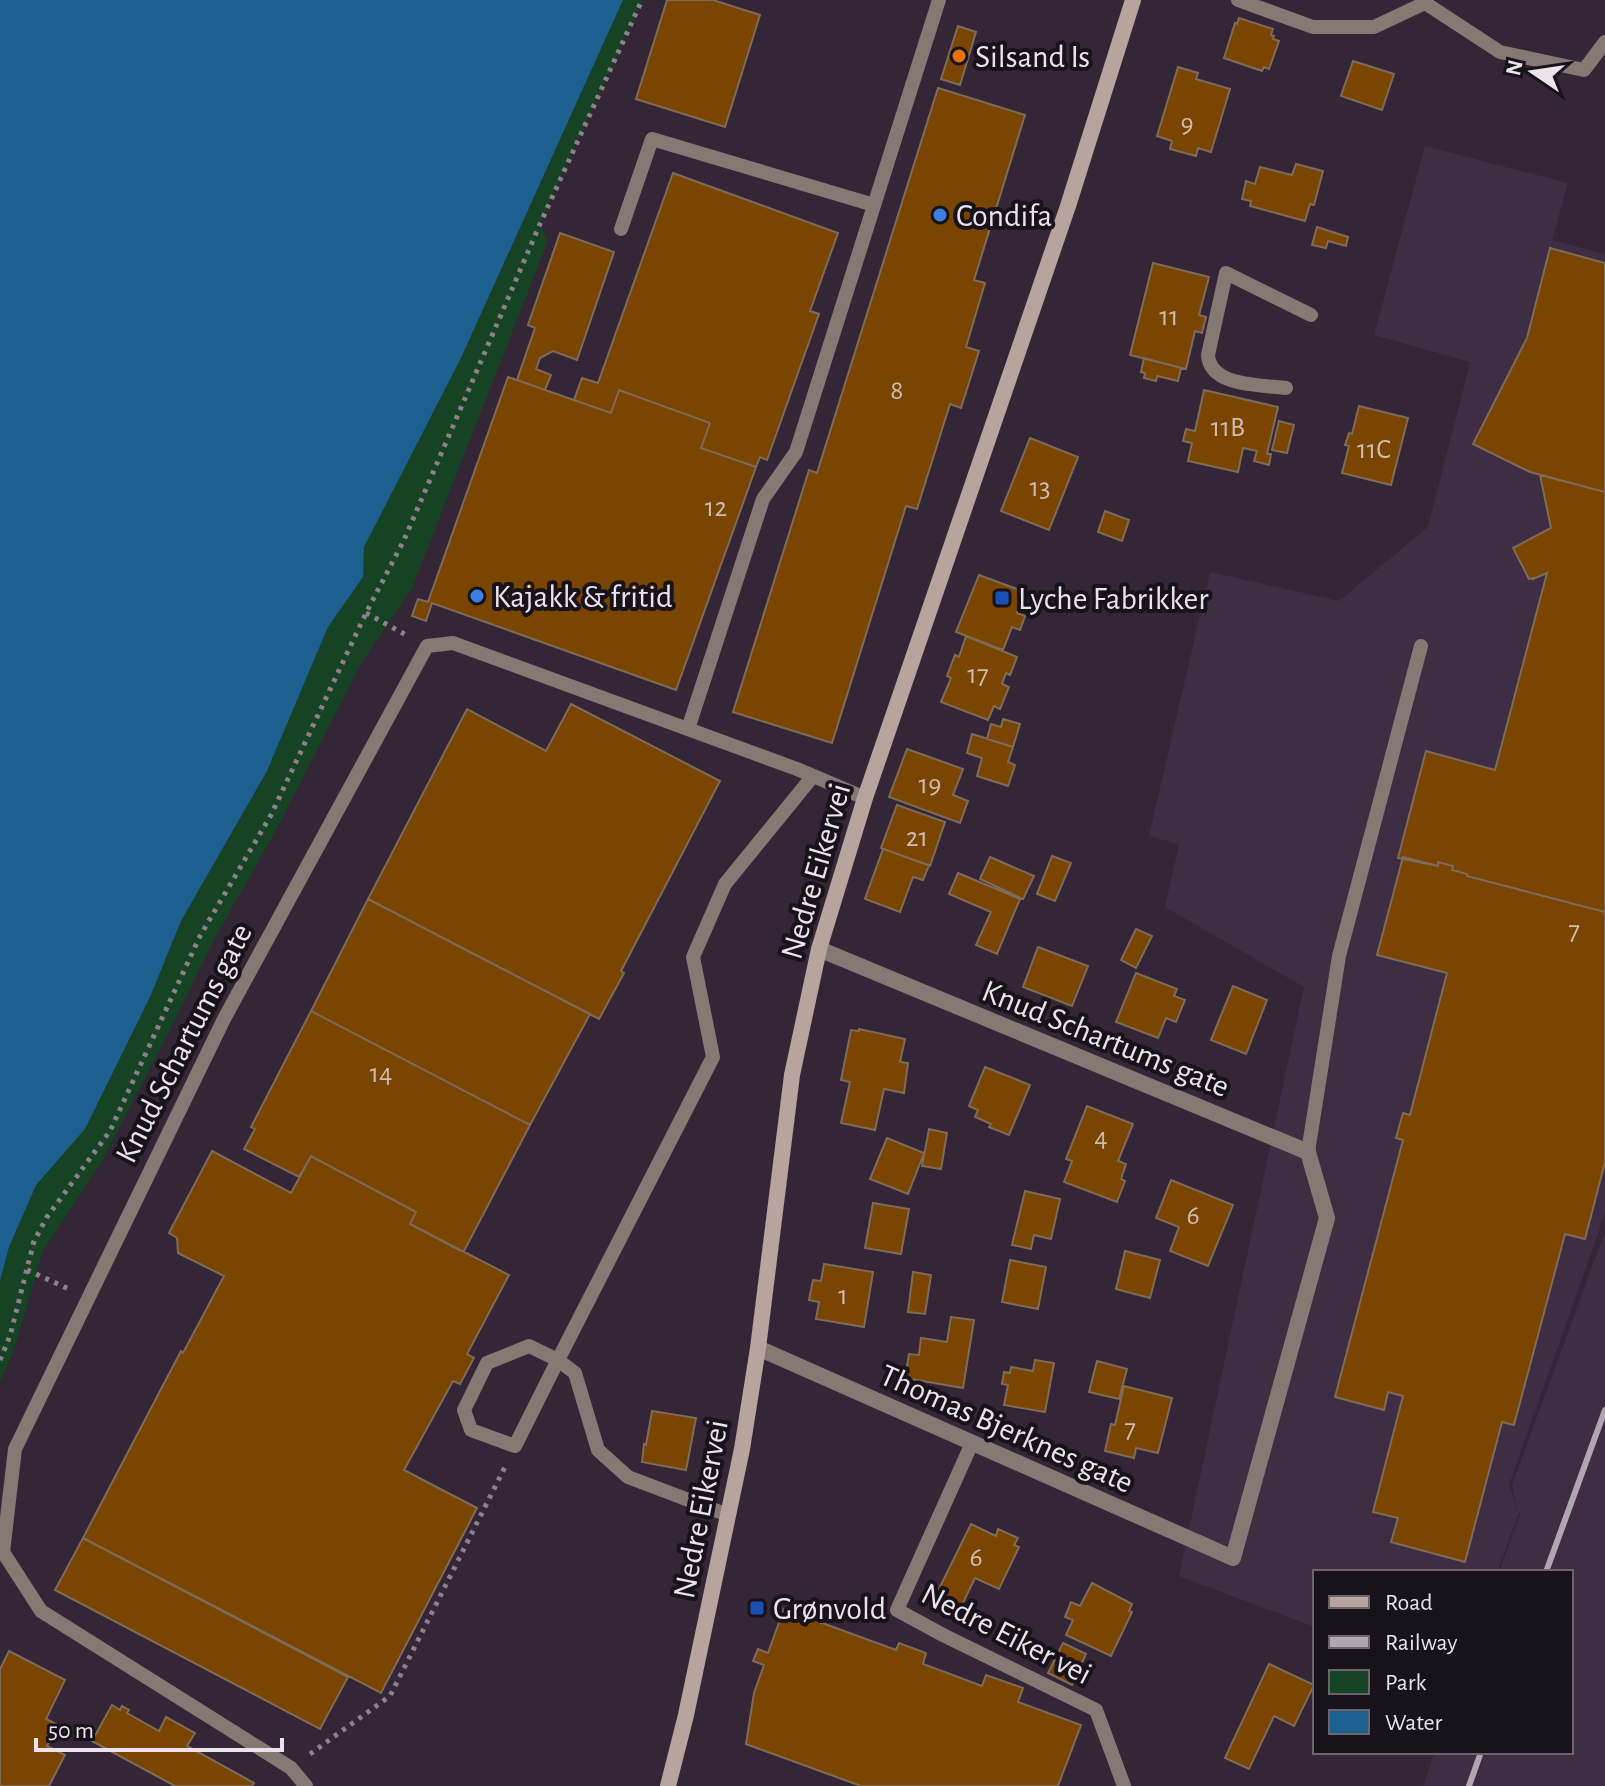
<svg xmlns="http://www.w3.org/2000/svg" width="1605" height="1786" viewBox="0 0 1605 1786" font-family="'Alegreya Sans',sans-serif">
	<style>
		.built { fill: #3f2d43 }
		.green { fill: #164323 }
		.water { fill: #1d6090 }
		.building { fill: #794500; stroke: #7e6b59; stroke-width: 2 }
		.lines { fill: none; stroke-linecap: round; stroke-linejoin: round }
		.path { stroke: #8c808e; stroke-width: 5; stroke-dasharray: 4 6; stroke-linecap: butt }
		.lane { stroke: #857974; stroke-width: 14 }
		.street { stroke: #857974; stroke-width: 16 }
		.secondary { stroke: #b7a49d; stroke-width: 16 }
		.rail { stroke: #b0a5b2; stroke-width: 6 }
		.food-dot { fill: #e8710a; stroke: #18121a; stroke-width: 3 }
		.shop-dot { fill: #3f7fe0; stroke: #18121a; stroke-width: 3 }
		.transit-dot { fill: #1a4fb4; stroke: #18121a; stroke-width: 3 }
		.labels { text-anchor: middle; stroke-width: 8; stroke-linejoin: round; paint-order: stroke }
		.number-label { font-size: 28px; fill: #cebbb2 }
		.poi-label { font-size: 32px; fill: #ebe2ed; stroke: #18121a; text-anchor: start }
		.street-label { font-size: 32px; fill: #ebe2ed; stroke: #18121a }
	</style>
	<rect width="100%" height="100%" fill="#342637"/>
	<path class="built" d="M1425 146 1568 183 1552 240 1605 254V1214L1509 1485 1518 1511 1512 1485 1605 1232V1786H1423L1435 1752H1571V1572H1499L1520 1515 1519 1512 1497 1572H1315V1627L1179 1576 1304 987 1165 907 1179 844 1149 836 1210 572 1339 601 1428 527 1470 362 1374 335Z"/>
	<path class="green" d="M623 0H642L540 224 548 241 412 588 362 662 275 832 216 936 171 1028 102 1161 43 1251 14 1350 0 1382V1281L9 1247 36 1185 85 1128 150 997 181 921 267 771 328 627 363 577V547L461 358Z"/>
	<path class="water" d="M0 0H623L461 358 364 547 363 577 328 627 267 771 181 921 150 997 85 1129 36 1185 9 1247 0 1281Z"/>
	<path class="building" d="M667 0H713L760 15 725 127 636 99Z
		M1239 18 1273 29 1271 35 1274 36 1273 39 1279 41 1269 69 1264 67 1262 71 1224 58 1235 23 1237 24Z
		M958 26 976 32 960 85 941 79Z
		M1353 61 1394 74 1382 110 1341 96Z
		M1178 67 1198 73 1196 79 1230 89 1211 152 1198 148 1196 156 1170 149 1172 141 1157 136Z
		M938 88 1025 115 974 280 985 283 966 347 979 351 961 408 950 404 917 509 906 506 832 743 733 712 809 470 817 473Z
		M1296 164 1323 171 1314 205 1310 204 1305 221 1250 206 1251 201 1242 199 1246 181 1255 184 1260 167 1292 175Z
		M673 173 838 233 810 311 819 314 767 460 760 457 756 467 701 448 710 423 619 390 611 413 574 400 582 378 598 383Z
		M1317 227 1348 237 1346 246 1328 241 1326 248 1312 245Z
		M560 233 614 252 577 360 553 351 540 358 536 369 551 375 545 390 517 380 535 328 528 325Z
		M1550 248 1605 263V492L1530 472 1473 444 1527 338Z
		M1153 263 1209 277 1199 315 1206 317 1202 333 1195 331 1186 369 1130 355Z
		M1144 358 1181 368 1178 381 1157 376 1156 381 1144 378 1145 373 1141 372Z
		M508 377 611 413 619 390 710 423 701 448 756 467 676 690 432 603 426 621 412 616 418 599 428 602Z
		M1204 390 1278 407 1267 454H1271L1269 465 1254 461 1257 451 1243 448 1238 472 1188 461 1192 443 1183 441 1186 429 1195 431Z
		M1359 406 1408 418 1391 485 1342 473 1349 446 1345 445 1349 433 1352 434Z
		M1279 421 1294 425 1287 453 1272 450Z
		M1030 438 1078 457 1049 530 1001 511Z
		M1540 475 1605 492V912L1467 876V874L1452 870 1453 866 1438 862V866L1398 858 1426 751 1495 770 1547 573 1533 579V578L1529 579 1513 548 1551 528Z
		M1105 511 1129 520 1122 541 1098 532Z
		M979 575 1025 592 1017 613 1025 616 1020 630 1012 627 1003 650 956 632Z
		M966 636 1017 657 1010 675 1006 673 1002 684 1009 687 1000 709 994 706 988 720 941 702 951 678 947 676 955 655 959 657Z
		M571 704 720 781 621 971 624 973 599 1019 368 899 467 709 546 751Z
		M1003 719 1020 724 1013 747 987 739 991 724 1001 727Z
		M972 734 1013 747 1008 762 1015 765 1008 786 977 776 982 758 967 753Z
		M907 749 963 769 953 795 968 801 960 823 889 797Z
		M897 805 945 822 930 866 881 848Z
		M883 849 929 865 923 880 913 877 900 912 865 899Z
		M1052 856 1071 863 1055 901 1037 894Z
		M990 857 1034 876 1023 899 980 879Z
		M1403 857 1438 866V862L1453 866 1452 870 1467 874V876L1605 912V1162L1585 1239 1565 1234 1514 1425 1502 1422 1465 1562 1391 1542 1398 1518 1373 1512 1403 1396 1388 1392 1384 1410 1335 1397 1403 1140 1396 1138 1403 1113 1410 1115 1447 973 1377 955Z
		M958 873 1020 899 997 954 976 945 991 912 949 894Z
		M368 899 590 1014 530 1125 311 1011Z
		M1136 929 1152 936 1136 968 1121 960Z
		M1038 947 1088 966 1072 1006 1023 987Z
		M1136 973 1177 989 1174 996 1185 1000 1176 1022 1166 1018 1158 1038 1116 1022Z
		M1233 986 1267 1000 1246 1054 1211 1040Z
		M311 1011 530 1125 464 1251H461L410 1224 416 1212 311 1156 299 1177 244 1149 255 1129 251 1127Z
		M859 1029 905 1039 900 1062 908 1063 904 1093 884 1089 875 1130 841 1123 850 1082 841 1080 851 1030 859 1031Z
		M985 1067 1030 1085 1009 1135 989 1127 991 1124 975 1117 978 1110 969 1106Z
		M1087 1106 1133 1124 1118 1161 1126 1164 1121 1179 1125 1181 1117 1202 1064 1182 1072 1161 1066 1159Z
		M929 1129 947 1133 941 1169 922 1166Z
		M887 1138 924 1153 908 1194 870 1179Z
		M212 1151 291 1193 311 1156 416 1212 410 1224 509 1275 467 1354 474 1358 460 1384 453 1381 404 1470 477 1508 381 1693 83 1538 181 1351 183 1353 224 1276 178 1253 177 1238 169 1233Z
		M1171 1180 1233 1205 1208 1266 1170 1251 1179 1227 1156 1218Z
		M1025 1191 1060 1199 1051 1239 1034 1235 1031 1249 1012 1245Z
		M873 1203 909 1209 901 1254 865 1248Z
		M1125 1251 1160 1260 1150 1298 1116 1289Z
		M1010 1260 1046 1267 1038 1309 1002 1302Z
		M824 1264 873 1272 864 1327 816 1319 819 1302 809 1300 813 1280 821 1281Z
		M913 1272 931 1275 925 1314 908 1312Z
		M951 1317 974 1320 963 1388 905 1378 909 1354 919 1355 921 1338 947 1342Z
		M1035 1360 1054 1363 1045 1412 1004 1405 1008 1385 1002 1384 1004 1372 1010 1373 1011 1367 1033 1371Z
		M1097 1361 1127 1369 1119 1399 1089 1392Z
		M1124 1386 1172 1398 1158 1453 1136 1448 1134 1458 1105 1451 1111 1424 1115 1425Z
		M652 1411 696 1418 686 1470 642 1462 644 1444 646 1445Z
		M971 1524 996 1536 998 1529 1018 1538 1014 1545 1019 1547 999 1589 975 1578 956 1617 931 1605Z
		M83 1538 348 1677 320 1729 55 1590Z
		M1092 1583 1132 1604 1129 1611 1132 1612 1111 1656 1066 1635 1073 1620 1065 1617 1071 1602 1080 1606Z
		M784 1609 896 1650 899 1643 926 1653 923 1664 982 1686 986 1675 1023 1688 1018 1702 1081 1725 1058 1786H861L746 1744 754 1693 764 1665 753 1661 758 1649 768 1653Z
		M1063 1643 1086 1654 1072 1685 1048 1673Z
		M9 1651 65 1680 46 1719 58 1725 47 1746 65 1755 49 1786H0V1669Z
		M1269 1664 1314 1685 1294 1726 1274 1716 1249 1769 1225 1758Z
		M112 1705 120 1710 122 1706 129 1710 127 1713 159 1731 166 1717 195 1733 187 1746 254 1783 252 1786H175L92 1741Z"/>
	<g class="lines">
		<path class="path" d="M366 613 408 636
			M27 1270 69 1289
			M0 1360 10 1336 34 1241 47 1217 110 1131 200 936 271 815 366 613 404 540 540 224 642 0
			M310 1754 390 1696 506 1465"/>
		<path class="lane" d="M1238 0 1313 27H1374L1425 3 1427 0
			M1425 3 1500 52 1584 70 1605 42
			M621 229 652 139 874 205
			M1286 388C1262 385 1210 387 1208 355L1226 273 1311 315
			M688 729 763 499 796 452 939 0
			M1308 1152 1339 956 1421 646
			M972 1443 897 1610 943 1635 1096 1710 1124 1786
			M728 1515 628 1477 598 1450 575 1373 558 1360 515 1446 471 1430 464 1410 487 1363 529 1346 558 1360 713 1057 693 957 725 884 813 776
			M306 1786 291 1768 41 1611 3 1552 15 1449 224 1019 427 646 453 643 797 769 865 798"/>
		<path class="street" d="M758 1348 1233 1558 1327 1218 1308 1152 819 949"/>
		<path class="secondary" d="M668 1786 686 1715 742 1449 758 1348 792 1075 819 949 865 798 1068 206 1133 0"/>
		<path class="rail" d="M1546 1572 1605 1410
			M1469 1786 1481 1752"/>
	</g>
	<circle class="food-dot" cx="959" cy="56" r="8"/>
	<g class="shop-dot">
		<circle cx="940" cy="215" r="8"/>
		<circle cx="477" cy="596" r="8"/>
	</g>
	<g class="transit-dot">
		<rect x="994" y="590" width="16" height="16" rx="4"/>
		<rect x="749" y="1600" width="16" height="16" rx="4"/>
	</g>
	<g class="labels">
		<g class="number-label">
			<text x="1187" y="132">9</text>
			<text x="1169" y="325">11</text>
			<text x="897" y="399">8</text>
			<text x="1228" y="436">11B</text>
			<text x="1374" y="458">11C</text>
			<text x="1040" y="496">13</text>
			<text x="716" y="516">12</text>
			<text x="978" y="683">17</text>
			<text x="930" y="793">19</text>
			<text x="917" y="846">21</text>
			<text x="1574" y="939">7</text>
			<text x="381" y="1082">14</text>
			<text x="1101" y="1146">4</text>
			<text x="1193" y="1224">6</text>
			<text x="843" y="1304">1</text>
			<text x="1130" y="1437">7</text>
			<text x="976" y="1566">6</text>
		</g>
		<g class="poi-label">
			<text x="975" y="67">Silsand Is</text>
			<text x="956" y="226">Condifa</text>
			<text x="493" y="607">Kajakk &amp; fritid</text>
			<text x="1018" y="609">Lyche Fabrikker</text>
			<text x="773" y="1619">Grønvold</text>
		</g>
		<g class="street-label">
			<text transform="translate(815 871) rotate(-74)" y="11">Nedre Eikervei</text>
			<text transform="translate(1106 1038) rotate(22)" y="11">Knud Schartums gate</text>
			<text transform="translate(183 1043) rotate(-63)" y="11">Knud Schartums gate</text>
			<text transform="translate(1007 1428) rotate(24)" y="11">Thomas Bjerknes gate</text>
			<text transform="translate(700 1509) rotate(-79)" y="11">Nedre Eikervei</text>
			<text transform="translate(1007 1633) rotate(27)" y="11">Nedre Eiker vei</text>
		</g>
	</g>
	<rect x="1313" y="1570" width="260" height="184" fill="#18121a" stroke="#6c656e" stroke-width="2"/>
	<rect x="1329" y="1596" width="40" height="12" fill="#b7a49d" stroke="#6c656e" stroke-width="2"/>
	<text x="1385" y="1610" font-size="24" fill="#ebe2ed">Road</text>
	<rect x="1329" y="1636" width="40" height="12" fill="#b0a5b2" stroke="#6c656e" stroke-width="2"/>
	<text x="1385" y="1650" font-size="24" fill="#ebe2ed">Railway</text>
	<rect x="1329" y="1670" width="40" height="24" fill="#164323" stroke="#6c656e" stroke-width="2"/>
	<text x="1385" y="1690" font-size="24" fill="#ebe2ed">Park</text>
	<rect x="1329" y="1710" width="40" height="24" fill="#1d6090" stroke="#6c656e" stroke-width="2"/>
	<text x="1385" y="1730" font-size="24" fill="#ebe2ed">Water</text>
	<g transform="translate(1533 72) rotate(283)" stroke="#18121a" stroke-width="6" paint-order="stroke">
	<path d="M0-6L14 30L0 20L-14 30Z" fill="#ebe2ed"/>
	<text y="-12" font-size="22" font-weight="bold" text-anchor="middle" fill="#ebe2ed">N</text>
	</g>
	<path d="M36 1738v12h246v-12" fill="none" stroke="#ebe2ed" stroke-width="4"/>
	<text x="48" y="1738" font-size="24" fill="#ebe2ed" stroke="#18121a" stroke-width="6" paint-order="stroke">50 m</text>
</svg>
